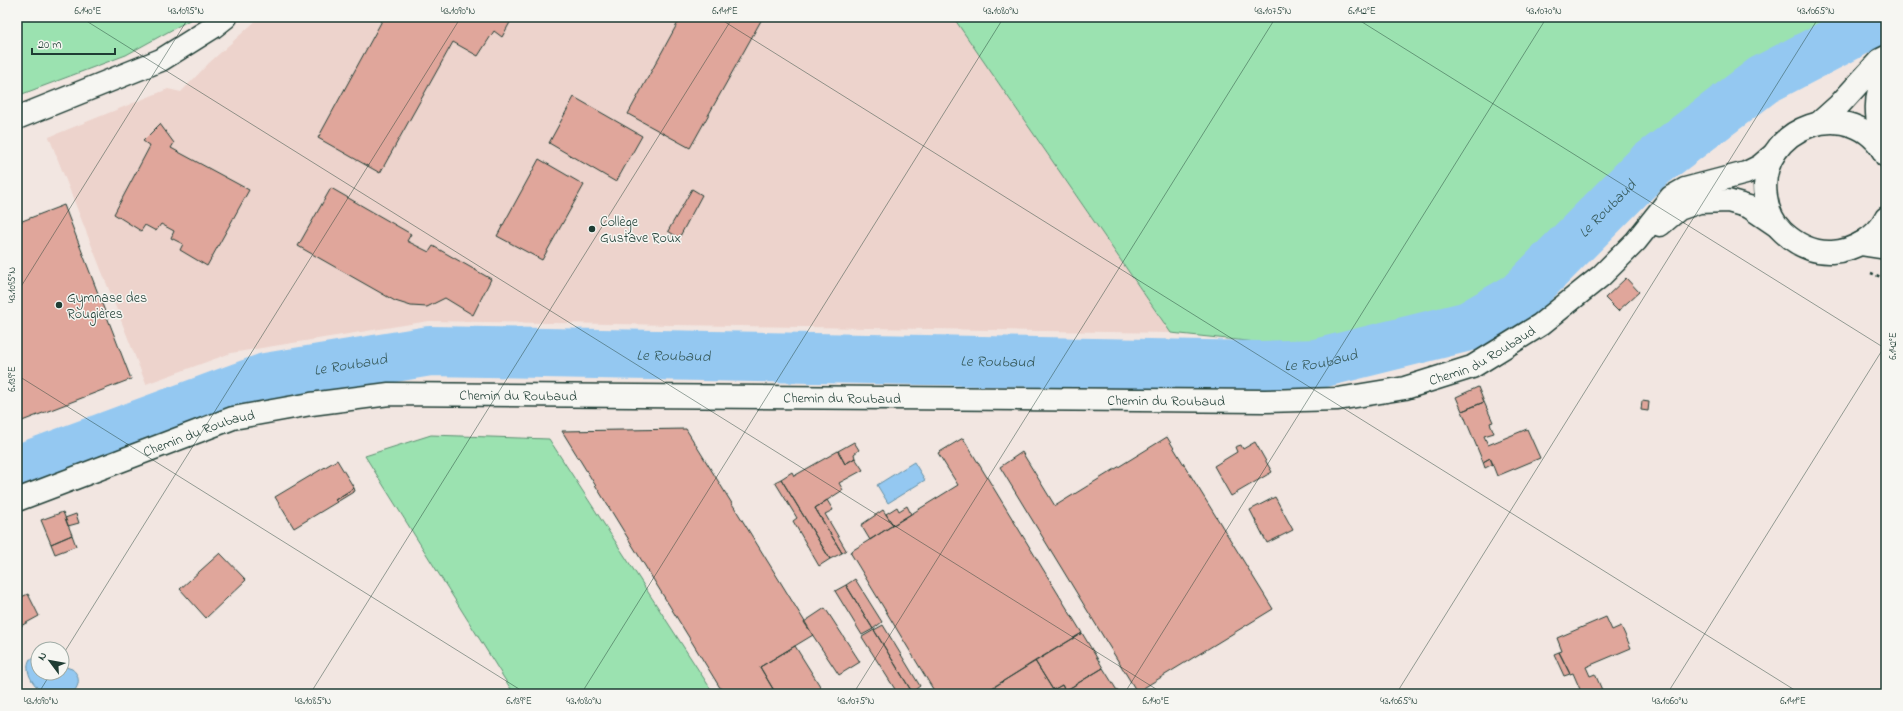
<svg xmlns="http://www.w3.org/2000/svg" width="1903" height="711" viewBox="0 0 1903 711" font-family="'Indie Flower',sans-serif">
	<style>
		.built { fill: #edd3cc }
		.green { fill: #9be2b0; stroke: #5d9072 }
		.water { fill: #94c8f1; stroke: #6590a5 }
		.lines { fill: none; stroke-linecap: round; stroke-linejoin: round }
		.river { stroke: #94c8f1; stroke-width: 50 }
		.building { fill: #e0a69b; stroke: #1f3d34 }
		.minor-casing { stroke: #1f3d34; stroke-width: 25 }
		.path { stroke: #1f3d34; stroke-width: 2.5; stroke-dasharray: 3 3; stroke-linecap: butt }
		.minor { stroke: #f6f6f2; stroke-width: 22 }
		.ticks { fill: none; stroke: #1f3d34; stroke-width: 1; stroke-opacity: 0.45 }
		.poi-dot { fill: #1f3d34; stroke: #f6f6f2; stroke-width: 1.5 }
		.labels { text-anchor: middle; stroke-width: 3; stroke-linejoin: round; paint-order: stroke }
		.poi-label { font-size: 14px; fill: #1f3d34; stroke: #f6f6f2; text-anchor: start }
		.street-label { font-size: 14px; fill: #1f3d34; stroke: #f6f6f2 }
		.water-label { font-size: 15px; font-style: italic; fill: #36595a; stroke: #f6f6f2 }
		.neatline { fill: none; stroke: #1f3d34; stroke-width: 1.5 }
		.ticks-label { font-size: 10px; text-anchor: middle; fill: #1f3d34 }
	</style>
	<rect width="100%" height="100%" fill="#f2e6e1"/>
	<filter id="ink" filterUnits="userSpaceOnUse"><feTurbulence type="fractalNoise" baseFrequency=".025" numOctaves="2"/><feDisplacementMap in="SourceGraphic" scale="8" xChannelSelector="R" yChannelSelector="G"/><feConvolveMatrix kernelMatrix="1 2 1 2 8 2 1 2 1" color-interpolation-filters="sRGB"/></filter>
	<g filter="url(#ink)">
		<path class="built" d="M260 17H953L1171 333 429 321 231 353 146 384 49 137 168 89 181 92 209 63Z"/>
		<path class="green" d="M17 17H195L126 55 17 96Z
			M953 17H1842L1739 75 1636 166 1521 281 1466 309 1313 348 1171 333Z
			M431 435 549 439 714 694H514L365 456Z"/>
		<path class="water" d="M914 462 925 480 888 503 877 485Z
			M30 659H38V673H62L63 666 72 669C81 676 80 687 71 694 64 694 52 696 46 693 34 689 23 670 30 659Z"/>
		<g class="lines">
			<path class="river" id="s1" d="M17 470 266 378 430 351 1260 366 1316 364 1469 326 1519 297 1647 168 1763 80 1884 17"/>
		</g>
		<path class="building" d="M384 17H513L502 37 494 31 478 56 453 42 380 173 318 138Z
			M681 17H763L690 148 628 114Z
			M574 97 642 136 616 182 549 143Z
			M160 124 174 143 171 148 249 190 207 266 180 250 183 244 171 238 174 231 161 224 156 231 145 225 141 231 114 214 150 146 143 141Z
			M539 159 584 185 542 260 497 236Z
			M331 188 411 234 407 241 429 252 433 246 491 279 473 315 445 298 427 307 411 306 395 301 298 246Z
			M692 189 702 195 679 238 668 231Z
			M64 205 131 379 17 423V223Z
			M1626 278 1639 292 1618 311 1605 298Z
			M1478 387 1484 402 1462 411 1456 397Z
			M1642 401 1649 402 1648 411 1641 410Z
			M1484 402 1493 422 1490 423 1494 433 1484 436 1488 445 1527 429 1540 458 1497 476 1490 458 1483 462 1462 411Z
			M686 429 813 635 760 667 776 694H725L722 691 562 431Z
			M1167 437 1273 609 1137 692 1000 467 1022 452 1055 506Z
			M963 438 1082 633 982 694H936L850 552 958 485 938 453Z
			M854 442 859 450 854 454 855 458 845 464 838 451Z
			M1255 442 1272 472 1231 496 1214 466 1237 452 1235 447 1241 445 1243 449Z
			M838 451 845 464 855 458 863 470 839 483 843 490 815 508 842 553 830 559 781 479 792 472 794 476Z
			M1490 458 1493 464 1485 468 1483 462Z
			M337 460 354 488 335 500 337 502 294 528 275 497Z
			M781 479 830 559 819 566 793 521 797 518 775 482Z
			M354 488 355 491 337 502 335 500Z
			M1275 497 1293 530 1267 543 1250 510Z
			M827 500 833 510 825 514 846 550 842 553 815 508Z
			M907 506 911 514 893 525 886 514 897 507 899 511Z
			M883 510 893 525 870 540 861 525Z
			M63 512 72 535 51 544 41 520Z
			M76 514 79 523 68 526 65 518Z
			M72 535 76 546 55 554 51 544Z
			M220 553 246 580 206 618 180 589Z
			M855 579 882 622 873 629 846 585Z
			M846 585 873 629 862 635 835 591Z
			M28 594 39 616 17 628V599Z
			M825 608 860 662 839 675 804 622Z
			M1606 617 1612 630 1621 626 1631 648 1586 667 1590 676 1595 674 1602 690 1594 694H1582L1573 673 1570 674 1559 652 1562 651 1557 638Z
			M883 625 920 686 912 692 874 630Z
			M874 630 912 692 908 694H898L862 637Z
			M1082 633 1103 668 1065 691 1062 685 1053 690 1035 661Z
			M795 646 825 694H776L760 667Z
			M1559 652 1570 674 1564 676 1554 654Z
			M1035 661 1053 690 1062 685 1065 691 1103 668 1118 692 1115 694H994L991 689Z"/>
		<g class="lines">
			<g class="minor-casing">
				<g id="minor">
					<path d="M17 118 161 60 212 28 226 17"/>
					<path d="M1819 123 1839 105 1880 60 1886 57"/>
					<path d="M1882 149C1878 125 1871 96 1886 75"/>
					<path d="M1886 156C1854 92 1755 126 1766 197 1768 210 1773 223 1783 232 1796 244 1813 253 1832 252 1853 251 1877 237 1886 218"/>
					<path d="M1660 225 1679 209 1699 202 1728 201 1749 207 1777 226"/>
					<path d="M1860 244 1886 248"/>
					<path id="s2" d="M17 500 233 418 311 404 389 394 1265 401 1338 399 1405 388 1472 367 1540 325 1601 276 1636 241 1671 197 1685 189 1746 173 1760 166 1774 154"/>
				</g>
			</g>
			<path class="path" d="M1871 273 1886 279"/>
			<use href="#minor" class="minor"/>
		</g>
	</g>
	<path class="ticks" d="M80 17 1164 694M717 17 1801 694M1354 17 1886 349M17 293 189 17M17 375 527 694M62 656 461 17M38 694 51 673M310 694 733 17M581 694 1004 17M853 694 1276 17M1124 694 1547 17M1396 694 1819 17M1667 694 1886 344"/>
	<g class="poi-dot">
		<circle cx="592" cy="229" r="4"/>
		<circle cx="59" cy="305" r="4"/>
	</g>
	<g class="labels">
		<g class="poi-label">
			<text x="600" y="226">Collège<tspan x="600" dy="16">Gustave Roux</tspan></text>
			<text x="67" y="302">Gymnase des<tspan x="67" dy="16">Rougières</tspan></text>
		</g>
		<g class="street-label">
			<text dy="5" stroke="none"><textPath href="#s2" startOffset="1490">Chemin du Roubaud</textPath></text>
			<text dy="5" stroke="none"><textPath href="#s2" startOffset="518">Chemin du Roubaud</textPath></text>
			<text dy="5" stroke="none"><textPath href="#s2" startOffset="842">Chemin du Roubaud</textPath></text>
			<text dy="5" stroke="none"><textPath href="#s2" startOffset="1166">Chemin du Roubaud</textPath></text>
			<text dy="5" stroke="none"><textPath href="#s2" startOffset="194">Chemin du Roubaud</textPath></text>
		</g>
		<g class="water-label">
			<text dy="5" stroke="none"><textPath href="#s1" startOffset="1658">Le Roubaud</textPath></text>
			<text dy="5" stroke="none"><textPath href="#s1" startOffset="675">Le Roubaud</textPath></text>
			<text dy="5" stroke="none"><textPath href="#s1" startOffset="1323">Le Roubaud</textPath></text>
			<text dy="5" stroke="none"><textPath href="#s1" startOffset="999">Le Roubaud</textPath></text>
			<text dy="5" stroke="none"><textPath href="#s1" startOffset="351">Le Roubaud</textPath></text>
		</g>
	</g>
	<rect width="1903" height="711" fill="none" stroke="#f6f6f2" stroke-width="44"/>
	<g transform="translate(50 661) rotate(302)"><circle r="19" fill="#f6f6f2" stroke="#a0aca6"/>
	<path d="M0-3L7 15L0 10L-7 15Z" fill="#1f3d34"/>
	<text y="-6" font-size="11" font-weight="bold" text-anchor="middle" fill="#1f3d34">N</text>
	</g>
	<path d="M32 48v6h83v-6" fill="none" stroke="#1f3d34" stroke-width="2"/>
	<text x="38" y="48" font-size="12" fill="#1f3d34" stroke="#f6f6f2" stroke-width="3" paint-order="stroke">20 m</text>
	<rect x="22" y="22" width="1859" height="667" class="neatline"/>
	<g class="ticks-label">
		<text x="88" y="14">6.140°E</text>
		<text x="186" y="14">43.1095°N</text>
		<text x="458" y="14">43.1090°N</text>
		<text x="725" y="14">6.141°E</text>
		<text x="1001" y="14">43.1080°N</text>
		<text x="1273" y="14">43.1075°N</text>
		<text x="1362" y="14">6.142°E</text>
		<text x="1544" y="14">43.1070°N</text>
		<text x="1816" y="14">43.1065°N</text>
		<text transform="translate(11 285) rotate(-90)" y="4">43.1095°N</text>
		<text transform="translate(1892 346) rotate(-90)" y="4">6.142°E</text>
		<text transform="translate(11 379) rotate(-90)" y="4">6.139°E</text>
		<text x="41" y="704">43.1090°N</text>
		<text x="313" y="704">43.1085°N</text>
		<text x="519" y="704">6.139°E</text>
		<text x="584" y="704">43.1080°N</text>
		<text x="856" y="704">43.1075°N</text>
		<text x="1156" y="704">6.140°E</text>
		<text x="1399" y="704">43.1065°N</text>
		<text x="1670" y="704">43.1060°N</text>
		<text x="1793" y="704">6.141°E</text>
	</g>
</svg>
